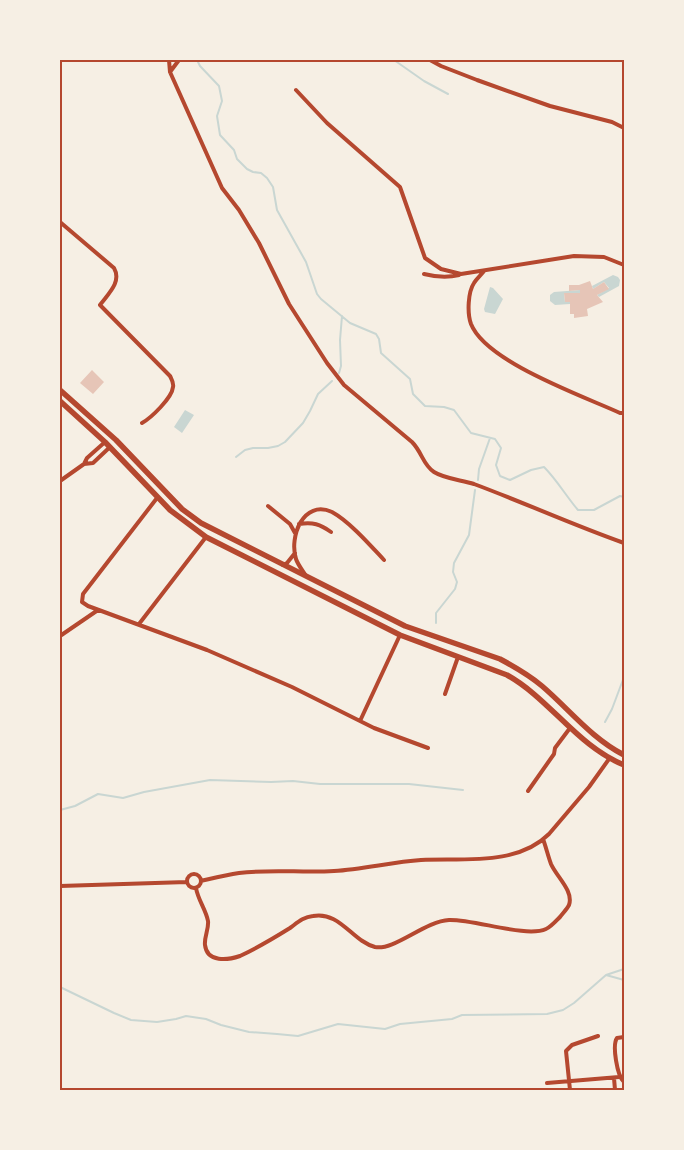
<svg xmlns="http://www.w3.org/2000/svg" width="684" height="1150" viewBox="0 0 684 1150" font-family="Inter,sans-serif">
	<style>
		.water { fill: #c9d6d2 }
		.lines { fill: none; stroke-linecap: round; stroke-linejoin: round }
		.stream { stroke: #c9d6d2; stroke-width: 2 }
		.building { fill: #e6c5b7 }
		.minor { stroke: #b5482f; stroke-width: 4 }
		.trunk { stroke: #b5482f; stroke-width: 5.5 }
		.neatline { fill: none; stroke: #b5482f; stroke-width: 2 }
	</style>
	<rect width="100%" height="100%" fill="#f6efe4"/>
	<path class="water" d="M613 275 618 277 620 280 619 286 599 297 597 295 609 288 604 282 593 289 592 286Z
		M490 287 493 288 503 299 495 314 485 312 484 309Z
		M580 290V293H564L565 302H570V304L555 305 550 301V295L554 292Z
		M185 410 194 415 182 433 174 427Z"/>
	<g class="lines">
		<path class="stream" d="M197 60 200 66 219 86 222 101 217 116 220 135 234 150 237 159 247 169 253 172 261 173 267 178 273 187 277 210 306 262 317 294 321 299 350 323 376 334 379 339 381 353 410 379 413 394 425 406 444 407 454 410 471 433 495 439 501 448 496 465 500 476 510 480 531 470 544 467C557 480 566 496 578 510H594L620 496 624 497
			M394 60 424 81 448 94
			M339 373 341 366 340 340 342 316
			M236 457 245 450 253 448H268L278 446 285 442 303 423 310 411 318 394 332 381
			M478 480 479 469 490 438
			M436 623V613L455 589 457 582 453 572 454 563 469 535 475 490
			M605 722 612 709 624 677
			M60 810 75 806 98 794 123 798 144 792 210 780 271 782 293 781 320 784H409L463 790
			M606 975 624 980
			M60 987 114 1013 131 1020 157 1022 176 1019 186 1016 206 1019 221 1025 249 1032 277 1034 298 1036 338 1024 385 1029 400 1024 452 1019 462 1015 547 1014 563 1010 574 1003 606 975 624 969"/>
	</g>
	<path class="building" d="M590 281 593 289 604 282 609 289 597 295 603 302 587 309 588 316 574 318V314H570V302H565L564 293H580V290L569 291V285H579Z
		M92 370 104 382 93 394 80 383Z"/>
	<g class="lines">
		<path class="minor" d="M169 60 170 72
			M179 60 170 72 222 188 239 210 259 243 289 304 327 363 344 385 412 442C422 452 423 465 434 472 445 479 462 480 474 484 525 503 573 525 624 543
			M430 60 441 66 477 80 550 106 612 122 624 128
			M296 90 327 123 400 187 425 258 441 269 461 274 574 256 604 257 624 265
			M60 222 114 268C122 282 108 294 100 305L170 376C172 380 174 383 173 387 172 398 151 418 142 423
			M484 271C481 275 477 278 474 283 468 292 467 313 471 324 486 362 583 396 620 413H624
			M424 274C436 277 447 278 459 275
			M84 464 93 463 110 447
			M60 481 84 464 87 458 105 442
			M157 498 83 594 82 602 88 606 207 650 292 687 374 728 428 748
			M268 506 290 524 295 533
			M299 524C313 522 320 524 331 532
			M283 565 287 563 295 553
			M306 576C303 571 298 565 296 559 289 537 303 499 332 512 350 522 370 545 384 560
			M139 624 206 537
			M60 636 98 610
			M445 694 458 657
			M360 721 400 635
			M528 791 554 754 555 748 570 728
			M187 881a7 7 0 1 1 14 0a7 7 0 1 1-14 0Z
			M201 881C214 878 226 875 239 873 271 869 303 873 334 871 364 869 392 862 421 860 463 858 517 866 549 834L589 787 609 759
			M60 886 187 882
			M196 888C198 900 206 910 208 921 209 929 204 937 205 945 207 963 228 960 240 956 257 948 274 938 290 928 297 923 303 917 313 916 340 911 352 941 375 947 394 951 425 921 449 920 474 919 526 938 546 929 551 927 556 921 560 917 563 913 567 909 569 905 574 891 556 876 551 864 548 856 546 847 543 839
			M624 1037 617 1038C612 1045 617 1076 624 1082
			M614 1078 615 1090
			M547 1083 619 1077
			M570 1090 566 1051 572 1045 598 1036"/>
		<path class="trunk" d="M60 390 116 440 182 509 201 523 405 626 500 659C515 667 529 675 542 686 569 709 591 738 624 755
			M60 401 105 442 170 510 206 537 400 635 507 675C550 699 577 746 624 765"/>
	</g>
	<rect width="684" height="1150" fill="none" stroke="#f6efe4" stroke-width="122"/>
	<rect x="61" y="61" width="562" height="1028" class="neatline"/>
</svg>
